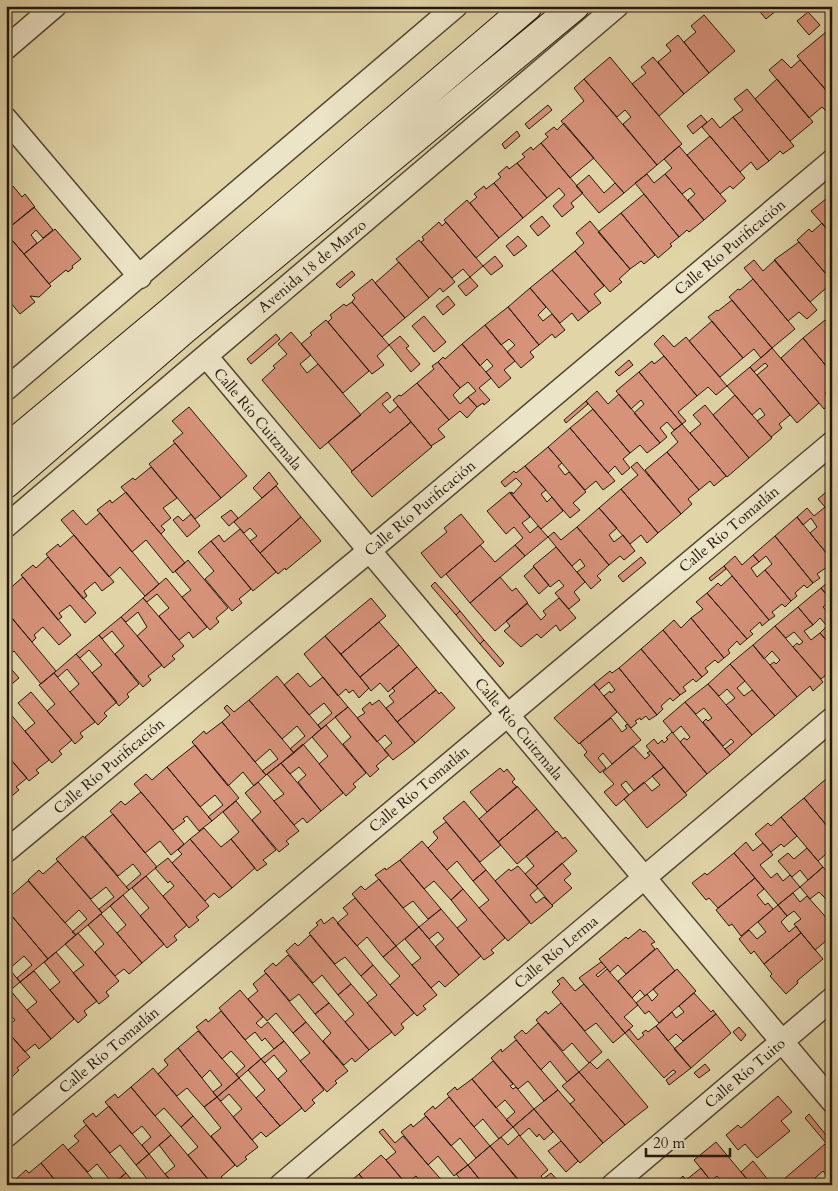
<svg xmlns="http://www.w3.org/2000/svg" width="838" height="1191" viewBox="0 0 838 1191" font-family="Cardo,serif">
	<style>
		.building { fill: #d7927a; stroke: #23170d }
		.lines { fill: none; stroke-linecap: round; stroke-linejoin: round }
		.street-casing { stroke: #524634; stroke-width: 25 }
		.secondary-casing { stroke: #23170d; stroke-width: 30 }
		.street { stroke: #ece4c6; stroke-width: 22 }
		.secondary { stroke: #ece4c6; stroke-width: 28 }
		.labels { text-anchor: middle; stroke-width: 4; stroke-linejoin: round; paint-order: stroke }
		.street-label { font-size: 15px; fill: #23170d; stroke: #ece4c6 }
	</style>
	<rect width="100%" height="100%" fill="#e1d5a8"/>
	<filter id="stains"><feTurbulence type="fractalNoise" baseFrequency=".004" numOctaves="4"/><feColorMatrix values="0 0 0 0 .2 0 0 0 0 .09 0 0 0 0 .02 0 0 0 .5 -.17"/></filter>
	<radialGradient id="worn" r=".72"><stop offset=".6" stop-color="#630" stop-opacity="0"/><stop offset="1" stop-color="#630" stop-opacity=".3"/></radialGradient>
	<path class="building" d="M755 6H782L766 19Z
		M808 12 820 25 809 35 797 21Z
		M704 15 735 51 709 73 684 42 696 32 691 26Z
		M826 32 832 40V91L829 94 797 56Z
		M678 35 709 73 684 94 658 62 671 51 666 45Z
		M610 57 682 144 657 165 623 124 631 117 625 110 617 117 584 79Z
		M653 57 684 94 659 116 632 84 646 73 641 67Z
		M782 59 791 68 800 60 832 97V105L826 111 822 107 809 118 769 70Z
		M584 79 657 165 624 193 561 121 584 101 574 88Z
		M777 79 813 122 790 141 755 99Z
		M747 89 794 146 783 154 780 151 769 161 733 117 743 110 734 99Z
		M548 105 552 110 529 129 525 124Z
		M701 115 707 122 693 134 687 126Z
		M733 117 769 161 757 170 751 162 740 172 702 127 712 118 720 128Z
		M564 123 594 158 570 178 541 143 548 137 545 134 554 127 557 130Z
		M517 131 520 136 505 149 502 144Z
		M710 136 745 178 733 189 730 186 720 194 687 155Z
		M541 143 583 193 571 203 574 207 562 217 553 206 565 195 559 188 547 198 517 163 525 157 522 154 531 147 533 150Z
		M679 146 726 201 704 220 688 200 695 194 690 188 682 194 665 174 672 168 664 159Z
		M517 163 547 198 523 218 494 183 501 177 498 174 507 166 509 169Z
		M647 174 654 183 665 174 704 220 689 232 687 230 679 237 635 183Z
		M589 175 604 193 615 183 624 193 599 213 576 186Z
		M494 183 523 218 499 238 470 203 477 197 474 194 484 186 486 189Z
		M13 186 22 197 25 194 35 207 6 230V204L10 201 6 196V192Z
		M644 194 679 237 670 244 672 246 658 258 621 213Z
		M832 194V235L811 211Z
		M467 200 499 238 476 258 444 220Z
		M34 207 53 230 43 238 36 230 31 235 37 243 24 254 6 233V230Z
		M621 213 655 255 644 264 641 261 630 269 598 232Z
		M542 216 550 226 538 236 530 226Z
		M590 221 630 269 619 279 622 282 610 292 575 251 584 243 576 233Z
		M439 222 442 226 446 222 483 266 470 277 463 269 452 278 421 242 424 240 422 237Z
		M822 223 832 235V281L797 240 809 229 812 232Z
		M55 229 81 259 72 266 73 268 68 272 66 270 49 284 24 254Z
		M6 233 51 286 39 297 30 296 35 302 20 314 6 297Z
		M518 236 527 246 514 256 506 246Z
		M419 240 455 282 443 292 440 288 429 298 396 259Z
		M799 242 832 281V283L810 302 774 260Z
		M575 251 604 286 594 294 601 303 589 312 552 270Z
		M495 256 503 266 491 275 483 266Z
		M754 260 763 271 775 260 817 310 807 319 799 312 788 321 744 268Z
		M399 262 429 298 405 318 375 283Z
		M552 270 589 312 578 321 572 313 560 323 530 288Z
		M352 271 355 275 340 288 336 284Z
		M470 277 478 286 466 296 458 286Z
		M372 279 405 318 382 337 352 302 355 298 352 295Z
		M753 279 795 329 772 348 729 297 738 289 740 290Z
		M530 288 546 307 538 315 543 321 552 314 565 330 555 338 552 334 539 345 508 307Z
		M448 296 455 305 443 315 436 306Z
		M732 300 772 348 761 358 754 349 743 358 708 317 717 310 718 311Z
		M352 302 389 345 377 356 384 365 372 374 328 322 332 318 330 315 344 304 346 306Z
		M508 307 539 345 530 352 534 357 521 368 507 352 515 345 509 339 501 345 485 325Z
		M424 316 446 342 434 352 412 326Z
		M326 320 369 371 343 393 301 344 312 335 310 333Z
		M825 320 832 327V373L803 338Z
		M712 321 743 358 720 377 689 341Z
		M485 325 515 361 504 370 511 378 499 388 486 372 493 366 487 359 480 366 462 344Z
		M291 332 311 355 300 364 307 373 318 364 361 415 320 449 262 380 275 368 273 366 287 354 278 344Z
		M276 334 280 339 251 364 247 359Z
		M663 335 674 347 686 337 727 386 716 395 708 387 697 396 654 344Z
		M400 336 409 346 406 348 420 364 411 372 389 345Z
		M803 338 832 373V388L825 393 832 403 824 409 781 358Z
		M462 344 491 378 479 388 490 400 484 405 483 403 477 407 468 397 476 391 468 382 460 388 438 362 443 357 445 359Z
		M772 348 819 403 797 423 757 375 768 366 765 363 754 372 750 367Z
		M664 356 697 396 678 412 686 421 682 424 639 372 652 361 654 364Z
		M629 360 633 365 619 376 615 372Z
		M438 362 460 388 453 395 460 404 468 397 477 407 467 418 460 411 449 420 417 383 434 369 432 366Z
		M750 367 790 415 779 424 782 428 771 437 757 421 765 415 760 408 752 415 727 386Z
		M639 372 682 424 674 430 667 422 660 428 667 437 660 443 634 413 644 404 641 400 631 409 616 391Z
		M417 383 449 420 438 429 445 437 431 446 393 400 399 395 401 396Z
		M597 391 608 404 619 394 660 443 647 453 640 445 630 453 586 401Z
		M387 392 391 397 382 404 390 413 398 406 411 422 352 471 328 442Z
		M735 395 772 438 749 458 713 415Z
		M586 401 588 404 566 423 564 420Z
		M705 405 749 458 727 477 690 433 701 424 693 415Z
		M189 407 247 476 221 498 173 441 183 433 172 421Z
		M593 409 630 453 623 459 630 468 622 475 615 466 608 473 570 428Z
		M411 422 432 447 372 497 351 472Z
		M682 424 726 476 714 486 710 481 699 490 667 452 678 442 671 433Z
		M570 428 615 481 603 490 596 481 585 490 548 447Z
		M175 443 221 498 195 519 149 464Z
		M548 447 562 463 558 466 565 475 569 472 586 492 573 503 580 510 570 518 525 466Z
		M667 452 699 490 688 499 692 504 681 514 645 470Z
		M637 462 681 514 658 533 621 489 638 475 631 467Z
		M525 466 546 490 541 494 547 502 552 497 563 511 541 529 510 493 512 492 513 494 522 484 516 478 505 487 501 482 514 471 516 473Z
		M151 467 177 498 163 508 171 518 161 526 165 530 161 534 121 487 133 478 135 480Z
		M269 472 278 484 262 498 253 488Z
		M276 486 301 517 260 553 250 541 257 536 250 528 244 533 234 522Z
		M832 487V515L818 499Z
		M621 489 658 533 647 543 641 535 630 544 599 508Z
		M126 492 185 563 173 573 146 540 132 552 97 510 110 500 112 503Z
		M510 492 530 517 522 523 530 533 538 526 548 537 525 556 515 545 523 538 514 527 506 534 487 511Z
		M825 507 832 515V560L810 533 817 527 811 518 803 525 797 517 807 508 814 516Z
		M599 508 617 528 609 535 614 542 623 535 635 551 624 560 620 556 609 565 577 527Z
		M73 510 86 525 100 513 159 584 145 596 120 567 109 577 61 520Z
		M231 510 238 518 229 526 221 517Z
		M191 514 200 526 187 537 173 520 178 516 183 521Z
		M461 514 484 542 441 578 421 553 447 532 444 528Z
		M301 517 321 541 286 570 285 568 278 574 260 553Z
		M797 517 832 560V573L827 567 817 574 820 578 813 583 775 536Z
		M577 527 609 565 597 576 601 580 591 589 577 572 585 566 580 559 572 566 548 537 554 532 561 540Z
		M240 529 276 572 253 591 211 541 219 535 224 542Z
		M74 535 114 582 102 591 95 582 84 591 87 596 83 599 46 554 58 544 60 547Z
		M775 536 813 583 807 588 804 585 795 593 797 596 791 601 765 570 772 564 766 556 759 562 753 555Z
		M211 541 251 589 239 599 242 603 232 611 205 579 214 571 198 552Z
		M480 545 495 562 515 545 525 556 470 603 446 574Z
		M556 547 585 582 574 592 580 600 569 609 555 593 564 586 559 580 550 587 533 566Z
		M753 555 759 562 751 568 757 577 765 570 791 601 785 607 782 604 772 612 775 616 769 620 724 566 735 556 742 565Z
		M48 557 96 613 85 623 70 605 59 613 62 617 58 620 21 575 33 565 36 568Z
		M641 557 646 563 623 582 618 576Z
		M188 560 228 608 216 618 219 622 210 630 182 597 191 590 175 571Z
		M724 566 726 569 711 581 709 578Z
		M534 567 549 585 539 594 524 576Z
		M732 576 769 620 762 626 760 622 750 631 753 634 747 639 707 593 718 583 721 586Z
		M23 577 71 635 59 645 43 627 34 635 36 638 32 642 6 611V587L8 590Z
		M500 577 512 591 516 588 528 603 495 631 470 603Z
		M166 578 207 627 193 638 189 632 179 640 159 616 169 608 157 594 147 602 143 598Z
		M832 579V601L821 588Z
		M435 582 460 611 456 615 431 586Z
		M821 588 831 600 823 607 832 617V647L820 633 827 626 820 618 813 625 798 607Z
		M707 593 747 639 740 645 737 641 728 650 730 653 724 658 691 618 703 609 696 602Z
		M143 598 184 646 172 656 175 659 164 668 137 636 147 627 138 612 126 622 121 617Z
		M371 598 386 616 341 654 325 636Z
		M559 598 576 618 560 631 556 625 541 638 537 634 521 647 504 631 510 626 506 621 527 603 541 620 546 615 543 611Z
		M798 607 813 625 804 631 811 640 820 633 832 647V670L821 679 793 647 797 643 799 645 803 642 794 632 786 638 775 626Z
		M6 611 56 671 41 684 14 651 6 658Z
		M460 611 484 640 480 644 456 615Z
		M121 617 162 665 148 676 151 680 143 687 115 654 124 646 112 631 102 639 99 635Z
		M691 618 724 658 718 663 715 660 705 668 708 672 702 677 663 630 674 620 681 628Z
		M379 622 399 645 360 677 341 654Z
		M775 626 823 682 813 691 810 686 797 697 770 665 774 662 776 664 780 660 772 651 764 659 753 645Z
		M663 630 702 677 696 682 693 679 683 687 686 691 680 695 641 649Z
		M99 635 139 684 127 694 129 697 119 706 92 673 102 665 89 650 80 658 76 654Z
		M325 636 369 688 359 698 353 690 349 693 346 689 338 696 304 654Z
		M484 640 504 663 500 667 480 644Z
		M399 645 417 667 388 692 380 683 371 691 360 677Z
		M753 645 797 697 775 716 730 664Z
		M641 649 680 695 673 701 670 698 661 706 663 709 657 715 619 668Z
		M76 654 117 702 104 713 107 716 98 725 70 692 79 684 67 669 58 677 54 673Z
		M6 663 19 678 7 688 6 687Z
		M730 664 745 681 737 688 744 696 752 690 775 716 752 735 726 705 735 698 727 689 719 696 708 684Z
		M417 667 436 690 397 722 386 708 394 702 389 696 395 691 392 688Z
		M619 668 657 715 649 720 646 716 641 720 640 718 635 721 637 723 631 728 604 696 610 691 611 693 615 690 609 682 599 690 594 684 610 671 612 673Z
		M54 673 95 722 80 733 83 737 75 744 47 711 55 704 39 685Z
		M298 673 310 687 323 677 348 707 321 729 318 725 332 713 324 703 309 715 284 685Z
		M277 676 321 729 294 753 290 749 305 736 297 726 282 739 249 700Z
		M594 684 617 712 579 744 554 718Z
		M708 684 752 735 730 755 725 749 734 742 731 739 723 746 703 722 706 719 708 721 712 718 704 708 696 714 685 702Z
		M436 690 439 694 441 692 455 708 415 743 397 722Z
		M31 692 72 740 59 751 62 754 52 763 25 731 35 723 18 703Z
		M249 700 294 753 266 775 262 771 278 759 270 749 255 762 222 722 230 715 224 708 227 705 234 712Z
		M379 700 415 743 393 760 384 750 392 743 385 735 377 742 357 718 365 713 362 709 370 702 372 705Z
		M685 702 730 755 707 774 680 742 684 738 687 740 690 737 681 726 673 733 663 721Z
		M348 707 389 755 376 766 379 769 370 777 343 744 351 737 335 717Z
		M8 711 49 760 36 770 39 773 29 781 6 754V745L11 741 6 735V713Z
		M611 718 622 732 627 728 625 726 627 724 641 740 612 764 603 753 598 758 606 768 600 773 584 755 587 752 580 743Z
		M222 722 266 775 254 786 243 772 228 786 192 742 204 731 206 734Z
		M326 725 366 773 353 784 356 787 346 796 319 764 328 756 312 737Z
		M672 732 707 774 685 793 646 746 654 739 658 744 662 740 664 743 668 739 666 738Z
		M303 744 343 793 321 811 298 782 306 775 299 767 290 774 281 763Z
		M195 745 239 798 212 821 208 817 223 805 215 795 200 807 167 767Z
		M633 746 645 759 650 755 647 753 650 751 664 767 634 791 626 781 621 785 629 795 616 806 604 792 614 784 603 772Z
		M6 754 27 778 16 787 19 790 7 800Z
		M281 763 321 811 307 823 303 818 294 825 274 801 284 794 267 774Z
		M167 767 212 821 199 831 187 816 183 819 185 821 173 830 134 784 146 774 152 780Z
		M664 767 687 795 647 828 624 799 644 782 652 791 660 785 652 776Z
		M500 768 504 772 507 769 515 779 512 782 517 787 487 812 470 792Z
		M826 779 832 786V832L804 798Z
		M258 782 299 831 286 841 289 844 279 852 252 820 261 812 245 793Z
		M517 786 537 809 498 842 479 819Z
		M141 792 184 844 171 855 160 841 145 853 110 811 121 801 125 805Z
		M804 798 832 832V849L818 861 781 817Z
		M236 801 276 850 263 860 267 864 257 871 231 839 239 832 223 812Z
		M464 801 501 845 480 862 443 818Z
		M537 809 556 832 517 864 498 842Z
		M113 814 157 867 129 890 126 887 141 874 133 864 118 876 85 837Z
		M781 817 797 836 784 847 781 844 771 852 755 834 768 823 771 826Z
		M446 822 486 870 473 881 457 861 447 870 428 848 438 838 433 832Z
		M204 828 221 847 231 839 255 868 232 888 190 839Z
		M557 831 563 839 565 837 577 851 536 886 525 874 534 866 526 856Z
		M83 836 129 890 102 913 99 909 114 897 106 887 91 899 56 859Z
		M190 839 232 888 219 898 214 893 205 901 172 863 182 854 178 850Z
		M422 841 463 889 451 900 434 881 424 889 400 860Z
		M746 842 753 851 763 843 773 855 760 865 771 878 777 873 783 881 790 875 800 887 778 905 734 853Z
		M807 848 823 867 808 880 800 870 792 877 778 861 788 853 794 859Z
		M734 853 755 878 718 908 709 898 706 900 692 883 705 873 707 875Z
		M168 858 209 906 196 917 199 920 189 928 163 896 174 886 170 881 168 883 155 868Z
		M400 860 441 909 428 919 413 901 403 908 375 875 385 868 386 870Z
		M58 861 102 913 76 935 72 932 87 919 79 910 65 923 28 880 39 870 43 874Z
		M562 863 571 874 564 880 572 888 552 905 536 886Z
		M518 866 538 888 530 895 536 903 544 897 553 906 531 924 495 881 509 869 511 871Z
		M823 867 832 877V897L830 895 826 899 819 892 810 899 800 887Z
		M486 870 530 922 508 941 479 908 489 900 473 881Z
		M146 876 187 925 174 936 177 940 167 948 140 916 149 908 132 888Z
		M755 878 764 889 757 895 765 905 768 903 773 909 741 936 732 924 729 926 716 910Z
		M379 879 419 927 396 946 352 894 361 886 365 890Z
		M28 881 76 935 48 959 6 909V900Z
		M463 889 505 938 491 950 494 953 484 960 457 928 467 920 451 900Z
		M793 893 800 902 807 896 832 924V945L827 940 815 950 794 924 801 919 794 911 787 916 778 905Z
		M123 895 164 944 142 963 117 933 126 925 110 906Z
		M355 898 396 946 383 957 367 937 357 946 337 923 348 914 343 908Z
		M778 905 787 916 781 922 789 932 796 926 801 933 764 964 754 951 751 954 739 939 749 930 757 939 766 932 758 922Z
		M6 909 48 959 20 982 17 978 32 965 24 956 9 969 6 965Z
		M441 909 481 956 459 975 435 947 444 939 438 932 429 939 419 927Z
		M101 914 142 963 129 974 124 969 115 976 95 952 104 944 88 925Z
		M333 917 373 965 361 976 345 957 335 964 309 933 318 925 316 923 321 919 324 924Z
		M419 927 459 975 445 987 439 981 431 988 412 965 421 958 405 939Z
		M640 929 643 932 645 931 655 942 651 944 655 949 626 974 618 965 610 972 599 959 626 937 628 939Z
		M78 933 119 981 106 992 109 996 99 1004 73 973 84 965 65 944Z
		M801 933 823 959 797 981 798 983 786 994 770 976 772 974 764 964Z
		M310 935 351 984 338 995 322 975 313 983 286 951 295 943 298 946Z
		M396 946 437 995 423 1006 426 1009 417 1016 390 985 400 976 383 957Z
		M657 948 675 971 645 996 640 990 632 998 618 981Z
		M56 952 97 1001 84 1011 87 1015 78 1023 50 990 60 982 44 962Z
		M288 955 329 1003 315 1014 299 994 290 1001 264 971 273 963 276 966Z
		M601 962 606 967 596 975 598 977 607 969 638 1005 624 1017 633 1026 625 1033 579 978Z
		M6 965 20 982 6 994Z
		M373 965 414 1013 401 1024 404 1028 395 1036 367 1003 377 995 361 976Z
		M677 969 696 991 659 1023 649 1011 645 1014 636 1003 647 994 652 1001 658 995 653 989Z
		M34 971 74 1019 51 1039 27 1010 37 1002 20 982Z
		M266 973 306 1022 293 1033 276 1013 267 1021 248 999 258 991 253 984Z
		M563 977 575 991 584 984 625 1033 613 1043 596 1023 585 1031 552 992 560 984 557 981Z
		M351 984 392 1032 369 1050 345 1022 354 1014 338 995Z
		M10 990 51 1039 39 1049 35 1044 25 1052 6 1030V1028L15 1020 6 1010V994Z
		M240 990 263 1017 256 1023 261 1028 268 1022 284 1041 274 1049 265 1038 262 1041 255 1032 245 1040 219 1008Z
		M694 993 711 1012 713 1010 716 1014 683 1041 676 1034 668 1041 656 1026 672 1012 676 1018 684 1012 679 1006Z
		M329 1003 369 1050 355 1062 352 1058 344 1065 323 1041 331 1033 315 1014Z
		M561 1003 602 1052 589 1063 572 1043 563 1051 536 1020 546 1011 548 1014Z
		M221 1011 261 1059 239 1078 236 1074 245 1066 231 1051 222 1059 196 1027 206 1019 208 1022Z
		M716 1014 731 1033 691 1068 674 1049Z
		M306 1022 348 1071 335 1081 337 1083 327 1092 300 1061 310 1053 293 1033Z
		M538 1023 579 1072 567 1082 550 1061 541 1070 514 1037 522 1030 526 1034Z
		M656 1026 691 1068 669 1085 666 1080 676 1072 673 1070 664 1078 625 1033 629 1029 638 1040 644 1035 642 1033 646 1030 648 1032Z
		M739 1027 746 1035 741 1041 733 1032Z
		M6 1030 30 1057 17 1068 19 1070 9 1080 6 1076Z
		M198 1031 239 1078 217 1097 213 1092 222 1085 210 1070 202 1078 178 1048Z
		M516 1040 558 1090 544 1101 528 1081 518 1089 491 1058 501 1049 502 1052Z
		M284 1041 324 1090 312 1100 315 1103 305 1112 278 1079 287 1071 274 1055 265 1063 261 1059Z
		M178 1048 217 1097 204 1107 187 1088 177 1096 158 1074 168 1065 164 1060Z
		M261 1059 302 1108 280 1126 256 1098 265 1090 248 1070Z
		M608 1059 648 1107 625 1125 579 1072 590 1062 597 1069Z
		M493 1061 513 1084 510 1086 513 1089 516 1087 534 1109 513 1127 506 1120 515 1112 505 1100 496 1108 472 1079Z
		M705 1064 710 1070 699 1078 694 1073Z
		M153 1068 193 1116 181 1127 164 1108 155 1116 131 1087Z
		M579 1072 625 1125 603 1143 570 1104 575 1100 562 1086Z
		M239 1078 280 1126 266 1137 261 1132 252 1140 233 1117 242 1109 229 1094 221 1101 217 1097Z
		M472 1079 513 1127 499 1139 483 1119 474 1127 447 1094 455 1087 457 1090Z
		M131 1087 171 1135 149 1154 142 1145 151 1137 142 1126 132 1134 105 1102 115 1094 118 1098Z
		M558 1090 603 1143 580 1163 534 1109Z
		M778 1096 792 1112 781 1121 790 1131 757 1158 745 1144 738 1150 726 1135 738 1125 741 1128Z
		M217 1097 258 1147 245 1157 247 1159 237 1167 211 1136 221 1128 204 1107Z
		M449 1097 490 1146 476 1158 460 1138 451 1146 424 1114 433 1106 435 1109Z
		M109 1106 149 1154 136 1165 120 1145 110 1153 83 1121 93 1113 96 1117Z
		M534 1109 553 1132 544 1140 539 1134 537 1137 529 1128 520 1136 513 1127Z
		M809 1114 830 1140 826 1143 805 1118Z
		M193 1116 235 1165 221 1177 224 1180 218 1185H213L188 1155 198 1147 181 1127Z
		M426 1116 468 1165 454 1176 438 1156 428 1165 401 1132 411 1124 413 1127Z
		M86 1125 126 1173 113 1184 97 1164 88 1172 68 1150 79 1141 74 1136Z
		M383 1129 395 1143 403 1136 445 1184 423 1185 416 1176 406 1184 386 1160 396 1152 379 1132Z
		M171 1135 211 1183 208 1185H175L165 1174 175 1166 159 1145Z
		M519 1135 548 1170 541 1176 543 1179 551 1173 558 1181 554 1185H522L490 1146 501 1137 508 1145Z
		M561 1141 578 1161 566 1172 548 1151Z
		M716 1142 741 1172 752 1185H721L723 1183 717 1176 711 1181 694 1160Z
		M63 1144 68 1150 98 1185H75L74 1183 73 1185H59L41 1163Z
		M825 1144 832 1153V1182L823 1171 815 1178 821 1185H777Z
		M490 1146 518 1179 522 1185H484L468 1165Z
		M149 1154 165 1174 175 1185H152L136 1165Z
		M381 1155 386 1160 407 1185H368L359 1174Z
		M753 1161 772 1185H752L741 1172Z
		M41 1163 59 1185H21L16 1179 26 1170 29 1173Z
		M468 1165 484 1185H459L463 1182 456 1174Z
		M701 1168 714 1185H673L683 1176 686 1180Z
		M126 1173 136 1185H114L113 1184Z
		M359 1174 368 1185H346Z"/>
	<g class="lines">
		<g class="street-casing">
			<path id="street" d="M6 48 55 6
				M6 119 140 277
				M206 356 832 1101
				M6 389 456 6
				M6 526 617 6
				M6 851 369 551 832 161
				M6 1136 832 443
				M281 1185 832 719
				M613 1185 832 999"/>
		</g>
		<g class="secondary-casing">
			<path id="secondary" d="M6 449 170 312 528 6
				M6 484 185 329 575 6"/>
		</g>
		<use href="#street" class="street"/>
		<use href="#secondary" class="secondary"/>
	</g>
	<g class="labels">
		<g class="street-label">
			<text transform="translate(730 247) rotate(-40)" y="5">Calle Río Purificación</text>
			<text transform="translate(312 266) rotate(-40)" y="5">Avenida 18 de Marzo</text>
			<text transform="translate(258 419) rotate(50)" y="5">Calle Río Cuitzmala</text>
			<text transform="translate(420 508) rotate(-40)" y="5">Calle Río Purificación</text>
			<text transform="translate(729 529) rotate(-40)" y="5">Calle Río Tomatlán</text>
			<text transform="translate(519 729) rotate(50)" y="5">Calle Río Cuitzmala</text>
			<text transform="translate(109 766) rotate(-40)" y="5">Calle Río Purificación</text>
			<text transform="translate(419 789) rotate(-40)" y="5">Calle Río Tomatlán</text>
			<text transform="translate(556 952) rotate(-40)" y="5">Calle Río Lerma</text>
			<text transform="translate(109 1050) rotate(-40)" y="5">Calle Río Tomatlán</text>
			<text transform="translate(745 1073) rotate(-40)" y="5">Calle Río Tuito</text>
		</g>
	</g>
	<rect width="838" height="1191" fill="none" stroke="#e1d5a8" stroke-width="25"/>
	<rect x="8" y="8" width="823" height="1176" fill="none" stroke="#23170d" stroke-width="2.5"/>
	<rect x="12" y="12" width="813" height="1166" fill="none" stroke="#23170d"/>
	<path d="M646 1148v8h84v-8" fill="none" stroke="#23170d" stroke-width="2.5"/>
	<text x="653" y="1148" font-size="15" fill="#23170d" stroke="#ece4c6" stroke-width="4" paint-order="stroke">20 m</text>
	<rect width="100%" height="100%" filter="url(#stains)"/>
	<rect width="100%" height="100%" fill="url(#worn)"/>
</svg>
